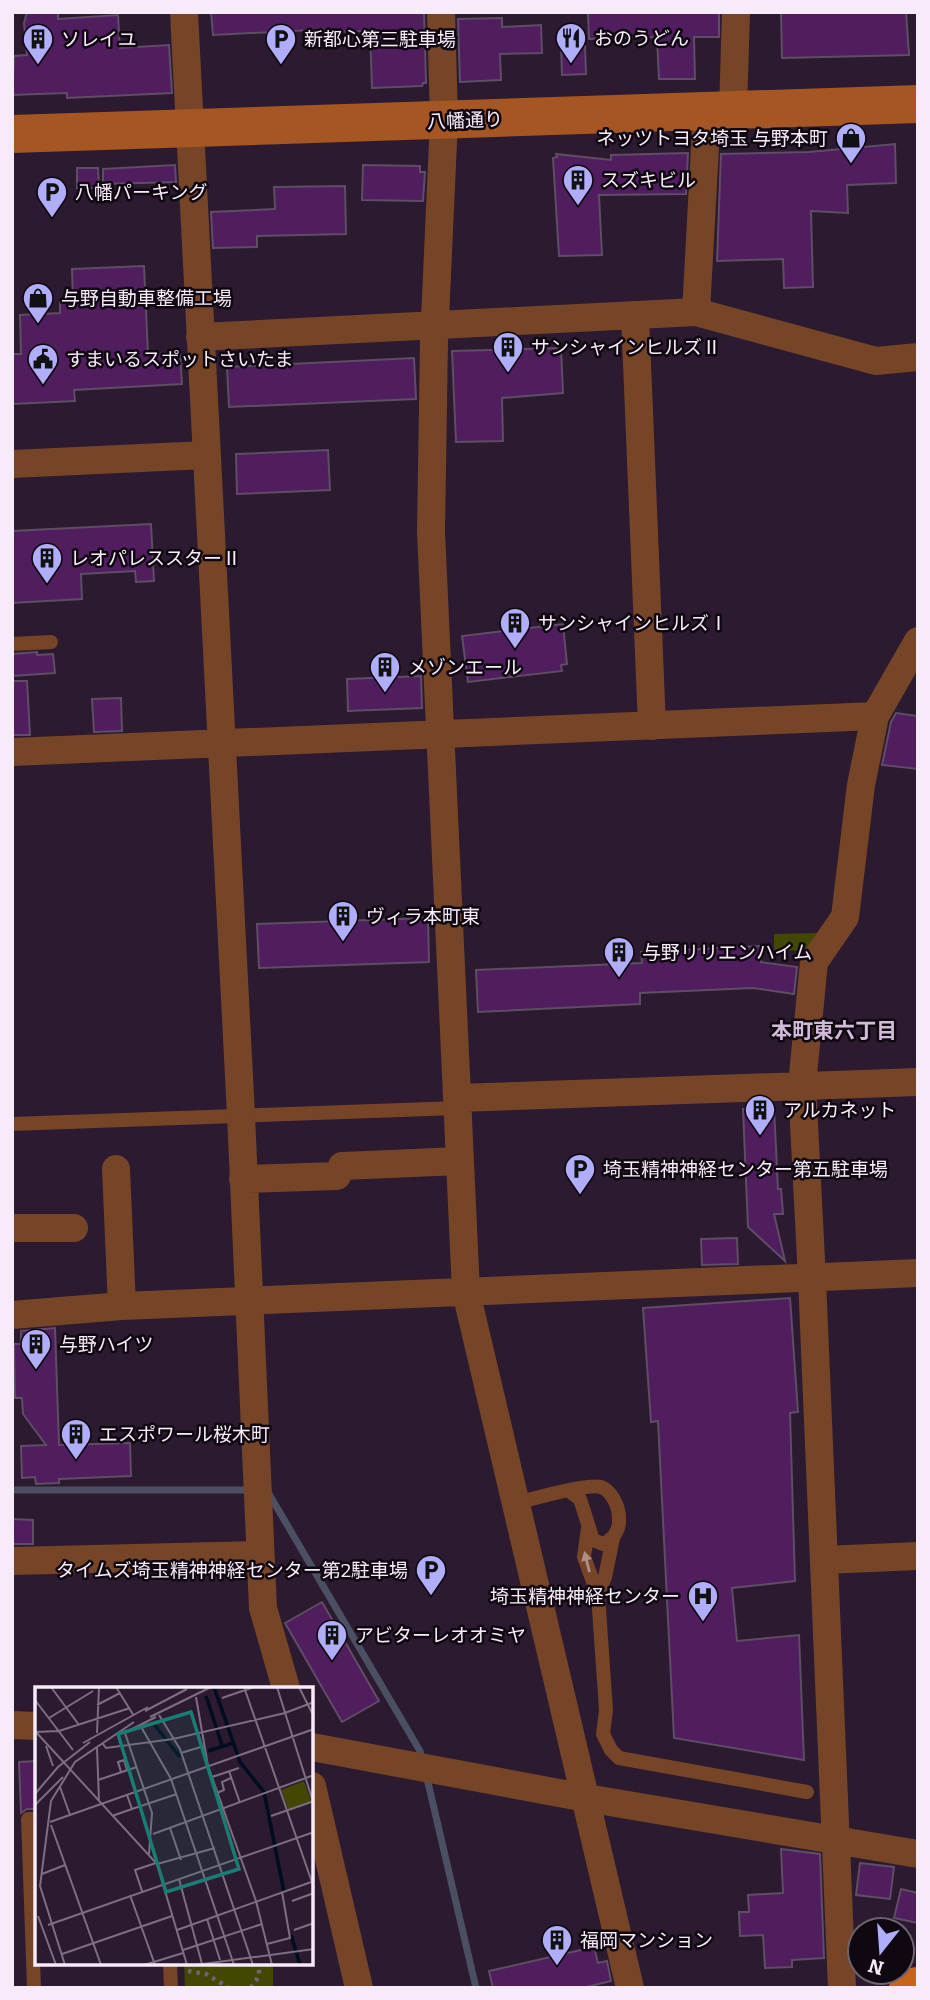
<svg xmlns="http://www.w3.org/2000/svg" width="930" height="2000" viewBox="0 0 930 2000" font-family="Bitter,'Noto Sans JP',serif">
	<style>
		.green { fill: #424802 }
		.lines { fill: none; stroke-linecap: round; stroke-linejoin: round }
		.stream { stroke: #4a5061; stroke-width: 7 }
		.building { fill: #501d5f; stroke: #5f4c65; stroke-width: 2 }
		.path { stroke: #716275; stroke-width: 4.5; stroke-dasharray: 3.5 5; stroke-linecap: butt }
		.lane { stroke: #764427; stroke-width: 14 }
		.street { stroke: #764427; stroke-width: 28 }
		.secondary { stroke: #a55622; stroke-width: 38 }
		.primary { stroke: #c96317; stroke-width: 38 }
		.oneway { fill: #b08f86 }
		.labels { text-anchor: middle; stroke-width: 5; stroke-linejoin: round; paint-order: stroke }
		.poi-label { font-size: 19px; fill: #f7ebfa; stroke: #0f0811; text-anchor: start }
		.street-label { font-size: 19px; fill: #f7ebfa; stroke: #0f0811 }
		.neighbourhood-label { font-size: 21px; font-weight: bold; fill: #d1bbd8; stroke: #0f0811 }
		.inset-river { fill: none; stroke: #000d20; stroke-width: 3.5 }
		.inset-road { fill: none; stroke: #7d6e81; stroke-width: 2 }
		.view { fill: #1b7c75; fill-opacity: 0.15; stroke: #1b7c75; stroke-width: 3.5 }
		.inset-edge { fill: none; stroke: #f7ebfa; stroke-width: 3.5 }
	</style>
	<rect width="100%" height="100%" fill="#2b1a30"/>
	<path class="green" d="M818 933 809 950 774 951V934Z
		M184 1963H273V1988H185Z"/>
	<g class="lines">
		<path class="stream" d="M12 1490H252
			M269 1494 420 1751 423 1762
			M426 1774 476 1988"/>
	</g>
	<path class="building" d="M27 12H58V19L118 15 120 48 169 45 172 93 67 98V93L12 95 14 56 27 55 24 23Z
		M211 12H424L426 83H423L422 86 372 88 370 31 331 32V29L213 35Z
		M588 12H719V37H694L695 79H659L657 37 589 39Z
		M781 12H906L909 55 782 58Z
		M502 18V27L541 25 542 53 500 54 501 80 460 82 458 19Z
		M561 46H585L586 74 562 75Z
		M895 144 896 183 847 185 848 213 811 211 813 287 784 288 783 259 717 261 721 154 809 152Z
		M688 153 686 194 599 195 602 255 559 256 553 158 557 157 556 154 611 160V155Z
		M175 165 176 182 103 184V169Z
		M363 165 420 166V172H425L423 201 362 200Z
		M77 168H98L99 188H77Z
		M345 186 346 234 257 236V247L213 248 211 212 275 209 274 187Z
		M144 266 148 354 180 352 182 384 74 390 75 401 12 404V354H21L20 315 60 313V302L73 301 72 269Z
		M561 348 563 393 502 398 503 441 456 442 452 351Z
		M414 358 416 399 229 407 227 367Z
		M328 450 330 490 237 494 236 454Z
		M151 524 154 581 136 582 135 571 81 574 82 599 12 603V531Z
		M563 624 567 664 561 665 562 671 468 682 462 636Z
		M37 652V655L53 654 55 673 12 676V654Z
		M421 676 422 708 348 711 347 679Z
		M12 681H27L30 735H12Z
		M121 698 122 731 94 732 92 699Z
		M896 713 918 716V769L882 765 891 722Z
		M428 918 429 962 259 968 257 924Z
		M760 946 761 962 797 967 794 994 753 988 640 993V1004L478 1012 476 970 642 963 641 952Z
		M774 1107 778 1189H781L783 1214H774L785 1261 748 1227 743 1109Z
		M737 1238 738 1264 702 1265 701 1239Z
		M790 1298 798 1412 790 1413 795 1581 732 1588 737 1641 799 1635 804 1760 674 1738 658 1421 651 1422 643 1308Z
		M55 1328 59 1445 130 1443 131 1476 59 1479V1483L36 1484 35 1477 22 1478 21 1446 46 1445 23 1414 22 1398H15L14 1344H21V1331Z
		M12 1519 33 1520V1544H12Z
		M322 1602 379 1701 342 1722 285 1623Z
		M37 1761V1809H27L21 1813 19 1762Z
		M781 1849 820 1854 824 1958 792 1960V1967L765 1968 763 1935 740 1936 739 1912H749L748 1895 783 1893Z
		M860 1863 894 1867 890 1899 856 1895Z
		M901 1889 918 1893V1923L894 1918Z
		M594 1947 598 1963 607 1961 611 1981 582 1988H493L489 1971Z"/>
	<g class="lines">
		<path class="path" d="M188 1971 206 1974 229 1988
			M251 1988 259 1976V1963"/>
		<path class="lane" d="M12 644 51 642
			M12 1124 457 1108
			M516 1503C533 1499 587 1483 601 1487 612 1491 619 1507 619 1518 620 1530 614 1539 603 1544L593 1540 580 1499 569 1491
			M588 1528 584 1557 598 1595 606 1710 603 1734 611 1750 619 1758 807 1792
			M598 1595 605 1577 613 1538
			M170 1963 171 1988
			M34 1988 28 1819H37"/>
		<path class="street" d="M184 12 241 1115 263 1608 286 1688
			M441 12 444 120 434 341 431 532 466 1292 630 1988
			M733 111 736 12
			M696 312 707 111
			M635 315 652 726
			M200 337 696 312 876 361 918 357
			M12 464 206 455
			M12 752 875 716
			M457 1098 918 1082
			M342 1166 460 1161
			M116 1169 122 1306
			M243 1179 337 1176
			M12 1228H74
			M12 1315 122 1306 918 1273
			M824 1560 918 1556
			M12 1561 260 1555
			M12 1725 37 1726
			M312 1747 586 1798 918 1854
			M312 1786 359 1988
			M842 1988 812 1279 802 1085 814 962 845 917 861 785 875 716 918 641"/>
		<path class="secondary" d="M12 134 918 104"/>
		<path class="primary" d="M908 1988 918 1986"/>
	</g>
	<defs><path id="oneway-solid" d="M-6-.8H1V-3.2L6.5 0L1 3.2V.8H-6Z" transform="scale(1.75)"/></defs>
	<use class="oneway" href="#oneway-solid" transform="translate(587 1562) rotate(-104)"/>
	<defs>
		<g id="restaurant-pin" transform="scale(1.575)"><path d="M0 17L-7.5 6A9.5 9.5 0 1 1 7.5 6Z" fill="#b0aefa" stroke="#0f0811"/><path d="M-5-6h1v4h1v-4h1v4h1v-4h1v5L-1.5 .5V6h-2V.5L-5-1ZM5-6V6H3V1.5H1.5Q1.5-4 5-6Z" fill="#111"/></g>
		<g id="building-pin" transform="scale(1.575)"><path d="M0 17L-7.5 6A9.5 9.5 0 1 1 7.5 6Z" fill="#b0aefa" stroke="#0f0811"/><path d="M-4-6H4V6H1V3H-1V6H-4ZM-2.5-4.3h1.7v1.8h-1.7ZM.8-4.3h1.7v1.8H.8ZM-2.5-1h1.7V.8h-1.7ZM.8-1h1.7V.8H.8Z" fill="#111"/></g>
		<g id="parking-pin" transform="scale(1.575)"><path d="M0 17L-7.5 6A9.5 9.5 0 1 1 7.5 6Z" fill="#b0aefa" stroke="#0f0811"/><path d="M-3.5-5.5H1a3.5 3.5 0 0 1 0 7H-1V5.5H-3.5ZM-1-3.4V-.6H.8a1.4 1.4 0 0 0 0-2.8Z" fill="#111"/></g>
		<g id="shop-pin" transform="scale(1.575)"><path d="M0 17L-7.5 6A9.5 9.5 0 1 1 7.5 6Z" fill="#b0aefa" stroke="#0f0811"/><path d="M-5-2.5h2.3a2.7 3.5 0 0 1 5.4 0H5L5.5 6h-11ZM-1.5-2.5h3a1.5 2.3 0 0 0-3 0Z" fill="#111"/></g>
		<g id="civic-pin" transform="scale(1.575)"><path d="M0 17L-7.5 6A9.5 9.5 0 1 1 7.5 6Z" fill="#b0aefa" stroke="#0f0811"/><path d="M-.6-6.5H3V-4.5H.6V-3L4-1V1h2V6H-6V1h2V-1L-.6-3ZM-1.2 2.5V6h2.4V2.5Z" fill="#111"/></g>
		<g id="hospital-pin" transform="scale(1.575)"><path d="M0 17L-7.5 6A9.5 9.5 0 1 1 7.5 6Z" fill="#b0aefa" stroke="#0f0811"/><path d="M-5-5h3v3.5h4V-5h3V5h-3V1.5h-4V5h-3Z" fill="#111"/></g>
	</defs>
	<g fill-rule="evenodd">
		<use href="#restaurant-pin" x="571" y="38"/>
		<use href="#building-pin" x="38" y="39"/>
		<use href="#parking-pin" x="281" y="39"/>
		<use href="#shop-pin" x="851" y="138"/>
		<use href="#building-pin" x="578" y="180"/>
		<use href="#parking-pin" x="52" y="192"/>
		<use href="#shop-pin" x="38" y="298"/>
		<use href="#building-pin" x="508" y="347"/>
		<use href="#civic-pin" x="43" y="359"/>
		<use href="#building-pin" x="47" y="558"/>
		<use href="#building-pin" x="515" y="623"/>
		<use href="#building-pin" x="385" y="667"/>
		<use href="#building-pin" x="343" y="916"/>
		<use href="#building-pin" x="619" y="952"/>
		<use href="#building-pin" x="760" y="1110"/>
		<use href="#parking-pin" x="580" y="1169"/>
		<use href="#building-pin" x="36" y="1344"/>
		<use href="#building-pin" x="76" y="1434"/>
		<use href="#parking-pin" x="431" y="1570"/>
		<use href="#hospital-pin" x="703" y="1596"/>
		<use href="#building-pin" x="332" y="1635"/>
		<use href="#building-pin" x="557" y="1940"/>
	</g>
	<g class="labels">
		<g class="poi-label">
			<text x="594" y="45">おのうどん</text>
			<text x="61" y="46">ソレイユ</text>
			<text x="304" y="46">新都心第三駐車場</text>
			<text x="828" y="145" text-anchor="end">ネッツトヨタ埼玉 与野本町</text>
			<text x="601" y="187">スズキビル</text>
			<text x="75" y="199">八幡パーキング</text>
			<text x="61" y="305">与野自動車整備工場</text>
			<text x="531" y="354">サンシャインヒルズⅡ</text>
			<text x="66" y="366">すまいるスポットさいたま</text>
			<text x="70" y="565">レオパレススターⅡ</text>
			<text x="538" y="630">サンシャインヒルズⅠ</text>
			<text x="408" y="674">メゾンエール</text>
			<text x="366" y="923">ヴィラ本町東</text>
			<text x="642" y="959">与野リリエンハイム</text>
			<text x="783" y="1117">アルカネット</text>
			<text x="603" y="1176">埼玉精神神経センター第五駐車場</text>
			<text x="59" y="1351">与野ハイツ</text>
			<text x="99" y="1441">エスポワール桜木町</text>
			<text x="408" y="1577" text-anchor="end">タイムズ埼玉精神神経センター第2駐車場</text>
			<text x="680" y="1603" text-anchor="end">埼玉精神神経センター</text>
			<text x="355" y="1642">アビターレオオミヤ</text>
			<text x="580" y="1947">福岡マンション</text>
		</g>
		<g class="street-label">
			<text transform="translate(465 120) rotate(-2)" y="7">八幡通り</text>
		</g>
		<g class="neighbourhood-label">
			<text x="834" y="1038">本町東六丁目</text>
		</g>
	</g>
	<g transform="translate(35 1687)">
		<rect width="278" height="278" fill="#2b1a30"/>
		<path d="M269 94 276 114 253 122 246 103Z" fill="#424802"/>
		<path class="inset-river" d="M179 0 205 75 229 105 249 205M171 9 187 58M118 36 145 70M173 64 198 56M256 248 265 278"/>
		<path class="inset-road" d="M16 0 44 38M81 0 99 29M209 0 279 201M242 0 279 118M264 0 279 30M161 10 173 79 221 214 237 278M187 11 219 0M0 13 38 63M62 18 85 6M110 24 152 2M124 28 145 62 218 278M115 30 176 0M14 31 58 4M105 38 136 92 199 278M0 44 122 177 152 278M0 45 24 44 95 21M62 46 64 0M89 46 121 30M90 46 117 126 114 167M48 56 113 20M68 57 71 61 138 52 250 26 279 15M11 59 18 79M62 61 64 114M146 66 169 59M194 84 205 116M86 85 83 75 89 73 92 83M177 90 204 81M63 93 102 80M25 100 35 128M182 106 189 103 187 95 196 91M0 107 23 80 55 55M92 108 97 122 142 107M0 118 28 90M77 129 97 122M236 129 279 114M15 135 279 42M16 138 66 278M135 141 146 173M118 147 279 88M122 177 180 161M7 187 30 178M144 192 167 277M107 204 100 183 121 176M95 208 120 278M257 214 279 206M3 229 21 278M172 232 185 273M13 238 279 145M142 243 279 194M259 243 279 236M232 257 255 251 247 205M148 263 227 237M27 267 137 229M30 278 5 199 16 114 40 75 99 35M109 278 148 266M161 278 279 262"/>
		<path class="view" d="M156 25 204 182 131 205 83 47Z"/>
		<rect width="278" height="278" class="inset-edge"/>
	</g>
	<rect width="930" height="2000" fill="none" stroke="#f7ebfa" stroke-width="28"/>
	<g transform="translate(881 1951) rotate(197)"><circle r="33" fill="#0f0811" stroke="#6c636e" stroke-width="2"/>
	<path d="M0-5L12 26L0 18L-12 26Z" fill="#b0aefa"/>
	<text y="-10" font-size="19" font-weight="bold" text-anchor="middle" fill="#f7ebfa">N</text>
	</g>
</svg>
